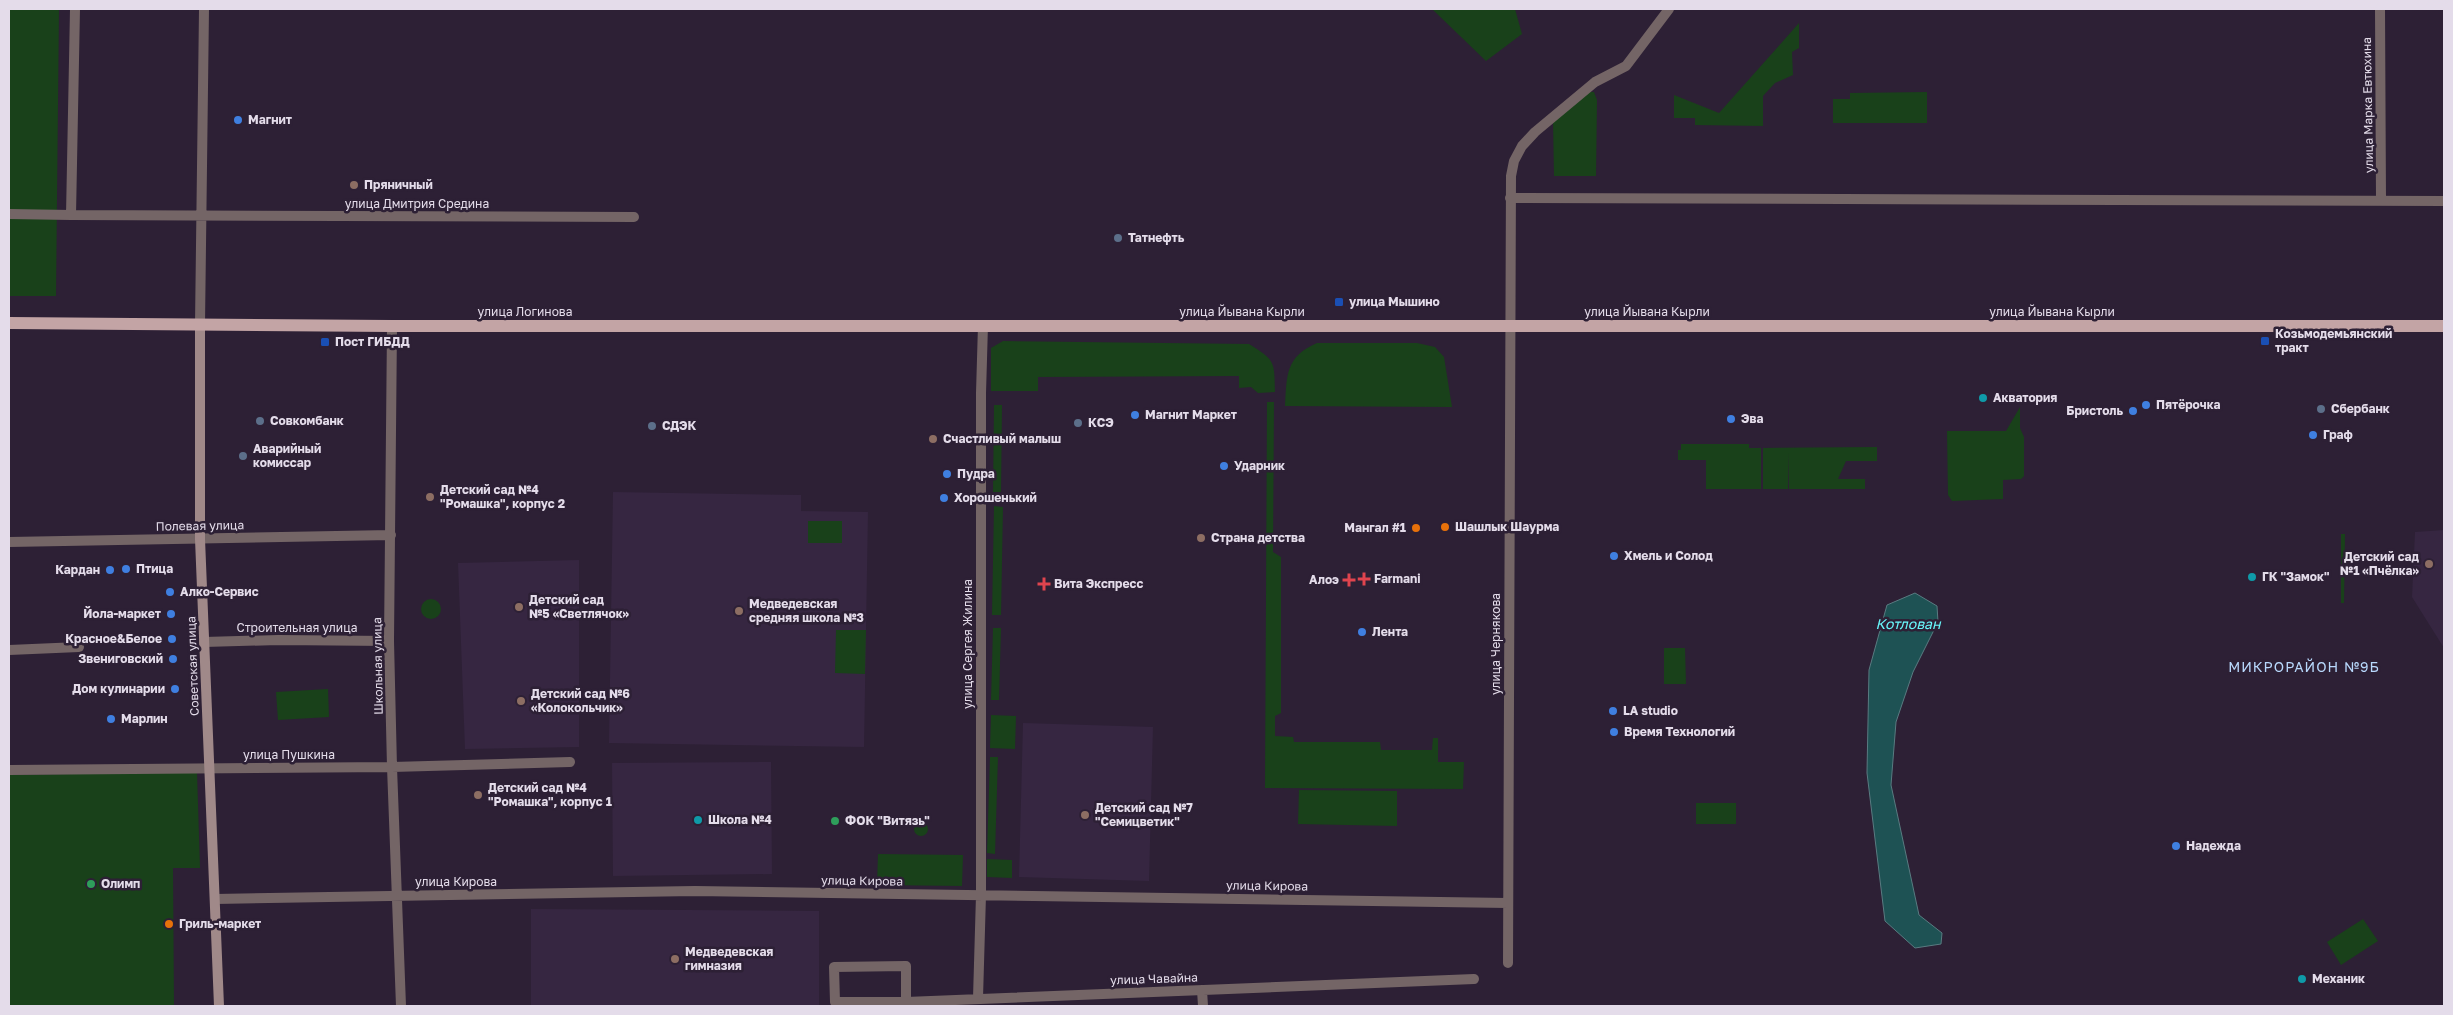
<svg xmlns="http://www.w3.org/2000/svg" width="2453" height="1015" viewBox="0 0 2453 1015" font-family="'Golos Text',sans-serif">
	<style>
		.built { fill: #362641 }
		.green { fill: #19411a }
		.water { fill: #1e5254; stroke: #597b81 }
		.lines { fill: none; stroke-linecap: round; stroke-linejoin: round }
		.street { stroke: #746566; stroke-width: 10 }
		.secondary { stroke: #a08989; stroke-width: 10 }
		.primary { stroke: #c3a4a5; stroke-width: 12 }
		.shop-dot { fill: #3f7fe0; stroke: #2d2035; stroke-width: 2 }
		.education-dot { fill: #8d6e63; stroke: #2d2035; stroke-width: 2 }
		.service-dot { fill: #5c6f8a; stroke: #2d2035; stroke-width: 2 }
		.transit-dot { fill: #1a4fb4; stroke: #2d2035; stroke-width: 2 }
		.culture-dot { fill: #0f9aa8; stroke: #2d2035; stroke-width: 2 }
		.food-dot { fill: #e8710a; stroke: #2d2035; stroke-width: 2 }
		.health-dot { fill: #e0444e; stroke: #2d2035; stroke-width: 2 }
		.leisure-dot { fill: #2e9e5b; stroke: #2d2035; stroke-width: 2 }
		.labels { text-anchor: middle; stroke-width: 5; stroke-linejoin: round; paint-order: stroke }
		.street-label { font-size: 12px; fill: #e4dcea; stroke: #2d2035 }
		.poi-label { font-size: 12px; font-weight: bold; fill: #e4dcea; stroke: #2d2035; text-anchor: start }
		.water-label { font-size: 14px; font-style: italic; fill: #69f7fb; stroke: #2d2035 }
		.neighbourhood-label { font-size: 14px; letter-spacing: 1px; fill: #b8d8fc; stroke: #2d2035 }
	</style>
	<rect width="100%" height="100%" fill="#2d2035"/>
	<path class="built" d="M613 492 801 495V511L868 512 864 747 609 743Z
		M2444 530V648L2412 597 2415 532Z
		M579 560V747L465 749 458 563Z
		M1023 723 1153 727 1149 881 1019 877Z
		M771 762 772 874 613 876 612 763Z
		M531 909 819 911V1006H531Z"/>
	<path class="green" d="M9 9H59L56 296H9Z
		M1432 9H1515L1522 34 1486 61Z
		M1799 23V48L1792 52 1793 75 1775 83 1763 96V126L1695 125V118H1674V95L1719 113Z
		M1589 92H1594L1597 100 1596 176H1554L1553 121Z
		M1927 92V123H1833V99H1850V93Z
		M1003 341 1249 344C1276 361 1274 361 1275 392L1258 393 1251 387 1239 388V376L1038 377V391H991V348Z
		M1317 343H1417L1435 347 1444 357 1452 407 1285 406C1287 375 1285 357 1317 343Z
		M1267 402H1274L1273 552 1281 557V713L1275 716V736L1293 737 1294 742H1380L1381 750H1432L1433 738H1438V762H1464L1463 789 1265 788Z
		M994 405H1002L1001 492H993Z
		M2020 407V428L2024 437V476L2021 479 2003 480V499L1952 501 1948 495 1947 431H2006Z
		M1681 444H1749V448H1761V489H1706V460H1678V450H1681Z
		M1877 447V461H1846L1838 479H1865V489H1789L1788 453V489H1763V448Z
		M994 506 1003 507 1001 615H992Z
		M808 521H842V543H808Z
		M2341 534H2345L2344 603H2341Z
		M421 609a10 10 0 1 1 20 0a10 10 0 1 1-20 0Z
		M993 628H1001L999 700H991Z
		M836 630H866L865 674 835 673Z
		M1664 648H1685L1686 684H1664Z
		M328 689 329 717 278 720 276 692Z
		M991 715 1016 716 1015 749 990 748Z
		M990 757H998L995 854 987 853Z
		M197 772 200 868H173L174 1006H9V775Z
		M1299 790 1397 791V826L1298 824Z
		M1696 803H1736V824H1696Z
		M914 829a7 7 0 1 1 14 0a7 7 0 1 1-14 0Z
		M878 854 963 855 962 886 877 885Z
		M987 859 1012 860V878L987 877Z
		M2363 919 2378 941 2341 965 2327 942Z"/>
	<path class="water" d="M1915 593 1937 606 1938 622 1913 672 1896 722 1891 785 1919 915 1942 933 1941 944 1915 948 1885 921 1867 773 1869 670 1887 605Z"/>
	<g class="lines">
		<path class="street" d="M75 9 71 215 634 217
			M2380 9 2381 201
			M1510 198 2444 201
			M9 214 71 215
			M200 324 204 9
			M392 326 389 641 392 767 401 1006
			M9 542 391 535
			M204 642 278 640 389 641
			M9 650 79 647
			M9 770 392 767 570 762
			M215 899 695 891 1508 903
			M1508 963 1511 176 1514 161 1522 146 1535 132 1595 82 1626 66 1669 9
			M1202 990 1203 1006
			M978 998 981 895V393L983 325
			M906 1002V966L834 967 835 1002H906L1474 979"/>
		<path class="secondary" d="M200 324V539L219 1006"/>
		<path class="primary" d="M9 323 392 326H2444"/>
	</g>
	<g class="shop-dot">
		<circle cx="238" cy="120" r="5"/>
		<circle cx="2146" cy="405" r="5"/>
		<circle cx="2133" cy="411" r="5"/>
		<circle cx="1135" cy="415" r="5"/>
		<circle cx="1731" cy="419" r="5"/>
		<circle cx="2313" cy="435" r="5"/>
		<circle cx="1224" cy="466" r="5"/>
		<circle cx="947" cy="474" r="5"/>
		<circle cx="944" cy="498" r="5"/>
		<circle cx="1614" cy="556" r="5"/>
		<circle cx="126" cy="569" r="5"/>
		<circle cx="110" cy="570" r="5"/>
		<circle cx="170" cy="592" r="5"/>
		<circle cx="171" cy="614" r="5"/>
		<circle cx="1362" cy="632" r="5"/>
		<circle cx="172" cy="639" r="5"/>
		<circle cx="173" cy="659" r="5"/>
		<circle cx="175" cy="689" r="5"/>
		<circle cx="1613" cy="711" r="5"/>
		<circle cx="111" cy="719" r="5"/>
		<circle cx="1614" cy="732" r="5"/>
		<circle cx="2176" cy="846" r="5"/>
	</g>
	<g class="education-dot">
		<circle cx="354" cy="185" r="5"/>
		<circle cx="933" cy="439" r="5"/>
		<circle cx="430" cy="497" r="5"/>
		<circle cx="1201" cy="538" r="5"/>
		<circle cx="2429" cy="564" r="5"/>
		<circle cx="519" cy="607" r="5"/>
		<circle cx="739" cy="611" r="5"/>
		<circle cx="521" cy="701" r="5"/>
		<circle cx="478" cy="795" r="5"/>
		<circle cx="1085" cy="815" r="5"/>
		<circle cx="675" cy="959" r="5"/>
	</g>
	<g class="service-dot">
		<circle cx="1118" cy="238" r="5"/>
		<circle cx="2321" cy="409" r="5"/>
		<circle cx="260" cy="421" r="5"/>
		<circle cx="1078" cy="423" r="5"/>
		<circle cx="652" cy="426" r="5"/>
		<circle cx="243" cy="456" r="5"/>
	</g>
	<g class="transit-dot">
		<rect x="1334" y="297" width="10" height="10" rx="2.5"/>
		<rect x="2260" y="336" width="10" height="10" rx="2.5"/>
		<rect x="320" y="337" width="10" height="10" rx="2.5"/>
	</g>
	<g class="culture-dot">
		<circle cx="1983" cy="398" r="5"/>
		<circle cx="2252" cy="577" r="5"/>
		<circle cx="698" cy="820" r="5"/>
		<circle cx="2302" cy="979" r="5"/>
	</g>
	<g class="food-dot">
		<circle cx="1445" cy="527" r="5"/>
		<circle cx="1416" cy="528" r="5"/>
		<circle cx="169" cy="924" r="5"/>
	</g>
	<g class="health-dot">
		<path d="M1361.5 571.5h5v5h5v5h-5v5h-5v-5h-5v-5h5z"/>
		<path d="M1346.5 572.5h5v5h5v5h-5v5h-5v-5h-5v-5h5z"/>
		<path d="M1041.5 576.5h5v5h5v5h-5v5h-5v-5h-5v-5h5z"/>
	</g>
	<g class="leisure-dot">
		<circle cx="835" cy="821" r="5"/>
		<circle cx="91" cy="884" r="5"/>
	</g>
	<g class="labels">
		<g class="street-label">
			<text transform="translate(2368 105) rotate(-91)" y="4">улица Марка Евтюхина</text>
			<text x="417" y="208">улица Дмитрия Средина</text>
			<text x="525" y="316">улица Логинова</text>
			<text x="1242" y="316">улица Йывана Кырли</text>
			<text x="1647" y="316">улица Йывана Кырли</text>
			<text x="2052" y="316">улица Йывана Кырли</text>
			<text transform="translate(200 526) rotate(-1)" y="4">Полевая улица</text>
			<text x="297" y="632">Строительная улица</text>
			<text transform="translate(968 644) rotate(-90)" y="4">улица Сергея Жилина</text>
			<text transform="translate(1496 644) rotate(-90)" y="4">улица Чернякова</text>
			<text transform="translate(193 666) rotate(-92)" y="4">Советская улица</text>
			<text transform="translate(378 666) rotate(-91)" y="4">Школьная улица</text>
			<text x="289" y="759">улица Пушкина</text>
			<text transform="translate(862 881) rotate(1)" y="4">улица Кирова</text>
			<text x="456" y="886">улица Кирова</text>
			<text transform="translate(1267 886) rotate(1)" y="4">улица Кирова</text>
			<text transform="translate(1154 979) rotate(-2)" y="4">улица Чавайна</text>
		</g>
		<g class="poi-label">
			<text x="248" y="124">Магнит</text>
			<text x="364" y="189">Пряничный</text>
			<text x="1128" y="242">Татнефть</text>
			<text x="1349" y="306">улица Мышино</text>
			<text x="2275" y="338">Козьмодемьянский<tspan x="2275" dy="14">тракт</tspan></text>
			<text x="335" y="346">Пост ГИБДД</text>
			<text x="1993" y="402">Акватория</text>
			<text x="2156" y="409">Пятёрочка</text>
			<text x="2331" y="413">Сбербанк</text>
			<text x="2123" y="415" text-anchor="end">Бристоль</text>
			<text x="1145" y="419">Магнит Маркет</text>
			<text x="1741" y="423">Эва</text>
			<text x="270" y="425">Совкомбанк</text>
			<text x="1088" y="427">КСЭ</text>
			<text x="662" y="430">СДЭК</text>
			<text x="2323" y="439">Граф</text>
			<text x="943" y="443">Счастливый малыш</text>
			<text x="253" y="453">Аварийный<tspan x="253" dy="14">комиссар</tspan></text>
			<text x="1234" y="470">Ударник</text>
			<text x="957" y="478">Пудра</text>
			<text x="440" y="494">Детский сад №4<tspan x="440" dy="14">"Ромашка", корпус 2</tspan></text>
			<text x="954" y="502">Хорошенький</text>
			<text x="1455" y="531">Шашлык Шаурма</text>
			<text x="1406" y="532" text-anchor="end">Мангал #1</text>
			<text x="1211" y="542">Страна детства</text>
			<text x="1624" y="560">Хмель и Солод</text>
			<text x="2419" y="561" text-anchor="end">Детский сад<tspan x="2419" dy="14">№1 «Пчёлка»</tspan></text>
			<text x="136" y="573">Птица</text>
			<text x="100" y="574" text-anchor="end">Кардан</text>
			<text x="2262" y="581">ГК "Замок"</text>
			<text x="1374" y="583">Farmani</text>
			<text x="1339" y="584" text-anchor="end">Алоэ</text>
			<text x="1054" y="588">Вита Экспресс</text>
			<text x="180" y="596">Алко-Сервис</text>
			<text x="529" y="604">Детский сад<tspan x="529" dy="14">№5 «Светлячок»</tspan></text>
			<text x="749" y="608">Медведевская<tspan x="749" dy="14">средняя школа №3</tspan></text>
			<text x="161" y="618" text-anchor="end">Йола-маркет</text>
			<text x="1372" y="636">Лента</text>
			<text x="162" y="643" text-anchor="end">Красное&amp;Белое</text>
			<text x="163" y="663" text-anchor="end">Звениговский</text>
			<text x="165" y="693" text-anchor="end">Дом кулинарии</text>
			<text x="531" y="698">Детский сад №6<tspan x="531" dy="14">«Колокольчик»</tspan></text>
			<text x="1623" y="715">LА studio</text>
			<text x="121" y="723">Марлин</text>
			<text x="1624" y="736">Время Технологий</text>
			<text x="488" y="792">Детский сад №4<tspan x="488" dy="14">"Ромашка", корпус 1</tspan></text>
			<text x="1095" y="812">Детский сад №7<tspan x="1095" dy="14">"Семицветик"</tspan></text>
			<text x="708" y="824">Школа №4</text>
			<text x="845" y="825">ФОК "Витязь"</text>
			<text x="2186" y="850">Надежда</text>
			<text x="101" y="888">Олимп</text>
			<text x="179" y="928">Гриль-маркет</text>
			<text x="685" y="956">Медведевская<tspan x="685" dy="14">гимназия</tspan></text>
			<text x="2312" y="983">Механик</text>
		</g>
		<g class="water-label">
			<text x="1908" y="629">Котлован</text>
		</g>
		<g class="neighbourhood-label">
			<text x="2304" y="672">МИКРОРАЙОН №9Б</text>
		</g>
	</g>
	<rect width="2453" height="1015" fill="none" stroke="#e4dcea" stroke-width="20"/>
</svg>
